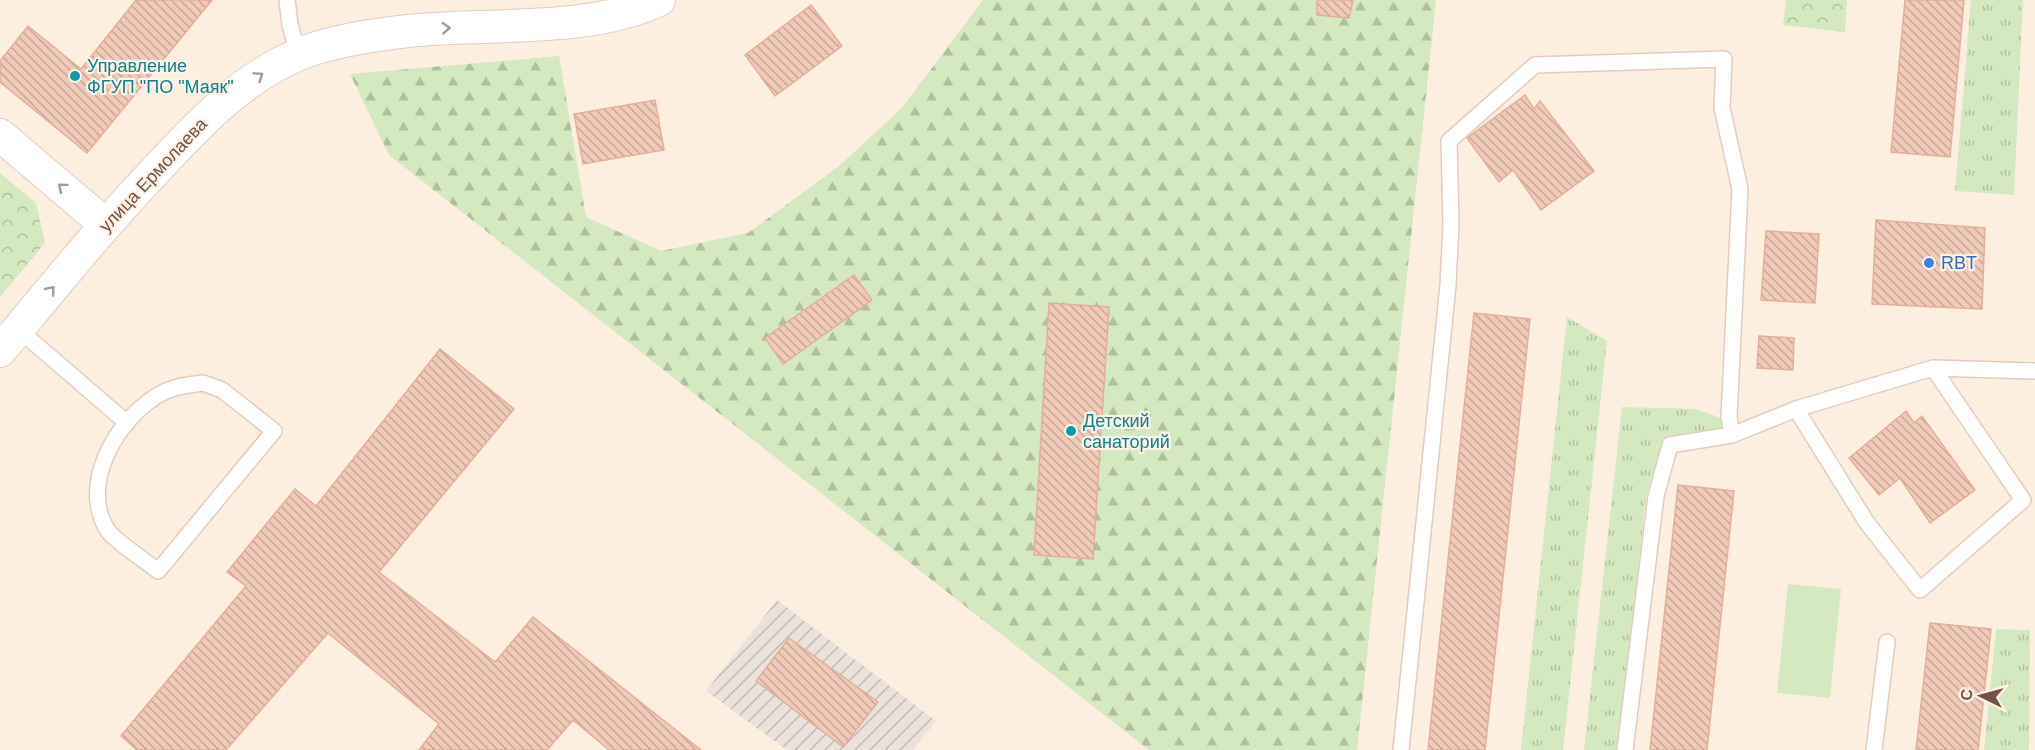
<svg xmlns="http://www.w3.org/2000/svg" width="2035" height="750" viewBox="0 0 2035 750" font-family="Arial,sans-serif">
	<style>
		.industrial { fill: url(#industrial-furrows) }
		.grass { fill: url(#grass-tufts) }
		.forest { fill: url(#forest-firs) }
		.park { fill: url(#park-crowns) }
		.garden { fill: #d4e9bf }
		.building { fill: url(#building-back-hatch); stroke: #e4af98; stroke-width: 1.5 }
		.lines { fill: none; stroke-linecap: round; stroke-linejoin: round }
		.lane-casing { stroke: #e2ccbf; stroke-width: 18 }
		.street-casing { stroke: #e2ccbf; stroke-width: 34 }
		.lane { stroke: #fff; stroke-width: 15 }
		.street { stroke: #fff; stroke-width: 32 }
		.oneway { stroke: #ab9891 }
		.culture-dot { fill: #0f9aa8; stroke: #fff3e7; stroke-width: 2 }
		.shop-dot { fill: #3f7fe0; stroke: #fff3e7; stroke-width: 2 }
		.labels { text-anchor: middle; stroke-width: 4.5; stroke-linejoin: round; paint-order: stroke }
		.culture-label { font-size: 18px; fill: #0d838f; stroke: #fff3e7; text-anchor: start }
		.street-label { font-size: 18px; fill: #735348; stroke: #fff3e7 }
		.shop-label { font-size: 18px; fill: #366cbe; stroke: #fff3e7; text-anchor: start }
	</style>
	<defs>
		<pattern id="industrial-furrows" width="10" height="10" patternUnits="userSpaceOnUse" patternTransform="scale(1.5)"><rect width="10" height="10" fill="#ebe2dc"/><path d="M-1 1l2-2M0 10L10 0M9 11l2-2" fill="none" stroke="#c3bab4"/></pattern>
		<pattern id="grass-tufts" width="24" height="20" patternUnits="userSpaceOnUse" patternTransform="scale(1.5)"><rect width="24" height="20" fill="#d4e9bf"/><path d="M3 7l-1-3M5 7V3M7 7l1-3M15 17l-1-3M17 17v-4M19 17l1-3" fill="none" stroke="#b0bf9d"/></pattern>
		<pattern id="forest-firs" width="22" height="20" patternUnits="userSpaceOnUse" patternTransform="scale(1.5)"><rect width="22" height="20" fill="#d4e9bf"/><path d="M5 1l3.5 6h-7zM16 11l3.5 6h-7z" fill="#b0bf9d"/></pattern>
		<pattern id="park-crowns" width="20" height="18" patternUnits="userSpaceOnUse" patternTransform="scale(1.5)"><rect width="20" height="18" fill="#d4e9bf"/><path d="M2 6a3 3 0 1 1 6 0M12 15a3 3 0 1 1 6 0" fill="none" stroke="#b0bf9d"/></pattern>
		<pattern id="building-back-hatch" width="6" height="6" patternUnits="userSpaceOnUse" patternTransform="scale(1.5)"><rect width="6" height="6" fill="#f2cab8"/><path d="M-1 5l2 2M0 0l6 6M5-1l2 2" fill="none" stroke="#c8a798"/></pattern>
	</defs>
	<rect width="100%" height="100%" fill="#fcefe0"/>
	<path class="industrial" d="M777 600 936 721 913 750H787L706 691Z"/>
	<path class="grass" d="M1971 0H2023L2014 195 1955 191Z
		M1567 317 1607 341 1563 750H1521Z
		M1622 407 1696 409 1723 419 1724 431 1662 446 1646 496 1619 750H1584Z
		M1996 629 2030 630 2029 750H1984Z"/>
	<path class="forest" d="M983 0H1436L1357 750H1149L389 155 350 74 559 56 586 217 661 251 748 233 839 166 902 108Z"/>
	<path class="park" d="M1786 0H1847L1845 32 1783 25Z
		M0 173 36 203 45 243 0 297Z"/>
	<path class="garden" d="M1788 584 1841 589 1830 698 1777 693Z"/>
	<path class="building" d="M136 0H212L87 153 0 82V61L28 26 81 69Z
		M1317 0H1353L1349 18 1317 15Z
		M1905 0H1964L1950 157 1891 152Z
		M811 5 842 46 775 96 745 55Z
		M1525 95 1534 109 1540 101 1594 171 1541 210 1513 170 1499 182 1467 138Z
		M655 100 664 150 583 164 574 114Z
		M1876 220 1985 228 1982 309 1872 304Z
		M1766 231 1819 234 1815 303 1761 300Z
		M854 275 872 300 783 364 765 338Z
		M1049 303 1109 307 1093 559 1034 555Z
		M1474 313 1530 319 1485 750H1428Z
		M1759 336 1794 338 1793 370 1757 368Z
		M440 349 514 409 379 572 495 662 533 617 701 750H609L573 720 547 750H419L439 724 328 633 226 750H137L121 736 246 586 227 572 295 489 316 506Z
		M1906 411 1914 423 1922 416 1975 490 1930 523 1900 478 1879 495 1849 458Z
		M1678 485 1734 491 1707 750H1650Z
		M1930 623 1991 629 1978 750H1916Z
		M789 638 878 702 843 747 756 681Z"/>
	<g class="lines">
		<g class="lane-casing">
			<path id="lane" d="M287 0 290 25 298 54
				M18 329 127 423
				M203 383 222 390 274 431 158 571C146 561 116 542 108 531 79 486 115 423 155 397 170 387 186 385 203 383Z
				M1796 409 1867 523 1920 590 2023 500 1933 368
				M1401 750 1448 285 1451 225 1449 141 1535 65 1724 59 1722 108 1740 189 1729 417 1732 435
				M1625 750 1656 496 1670 445 1732 435 1796 409 1933 368 2035 371
				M1874 750 1887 642"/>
		</g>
		<g class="street-casing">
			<path id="street" d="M0 135 106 225
				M0 351C50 291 100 229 154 172 196 127 239 80 297 55 329 41 373 35 408 31 486 22 587 34 659 0"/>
		</g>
		<use href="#lane" class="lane"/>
		<use href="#street" class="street"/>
	</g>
	<defs><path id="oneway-chevron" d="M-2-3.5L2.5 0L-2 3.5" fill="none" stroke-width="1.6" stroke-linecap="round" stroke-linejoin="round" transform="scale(1.5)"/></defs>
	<g class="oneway">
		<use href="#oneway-chevron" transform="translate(446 28) rotate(-4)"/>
		<use href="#oneway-chevron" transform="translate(259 76) rotate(-34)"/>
		<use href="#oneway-chevron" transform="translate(62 187) rotate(-140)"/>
		<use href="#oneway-chevron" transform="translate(51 290) rotate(-50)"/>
	</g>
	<g class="culture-dot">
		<circle cx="75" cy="76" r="6"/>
		<circle cx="1071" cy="431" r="6"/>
	</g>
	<circle class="shop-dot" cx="1929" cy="263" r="6"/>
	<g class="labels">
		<g class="culture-label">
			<text x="87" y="72">Управление<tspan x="87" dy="21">ФГУП "ПО "Маяк"</tspan></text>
			<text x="1083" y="427">Детский<tspan x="1083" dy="21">санаторий</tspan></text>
		</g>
		<g class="street-label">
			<text transform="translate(153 175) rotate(-47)" y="6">улица Ермолаева</text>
		</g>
		<g class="shop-label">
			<text x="1941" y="269">RBT</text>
		</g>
	</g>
	<g transform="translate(1981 696) rotate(275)" stroke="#fff3e7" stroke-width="4.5" paint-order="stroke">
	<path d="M0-4.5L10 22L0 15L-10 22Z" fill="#735348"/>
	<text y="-9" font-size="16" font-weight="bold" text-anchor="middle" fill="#735348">С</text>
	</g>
</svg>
